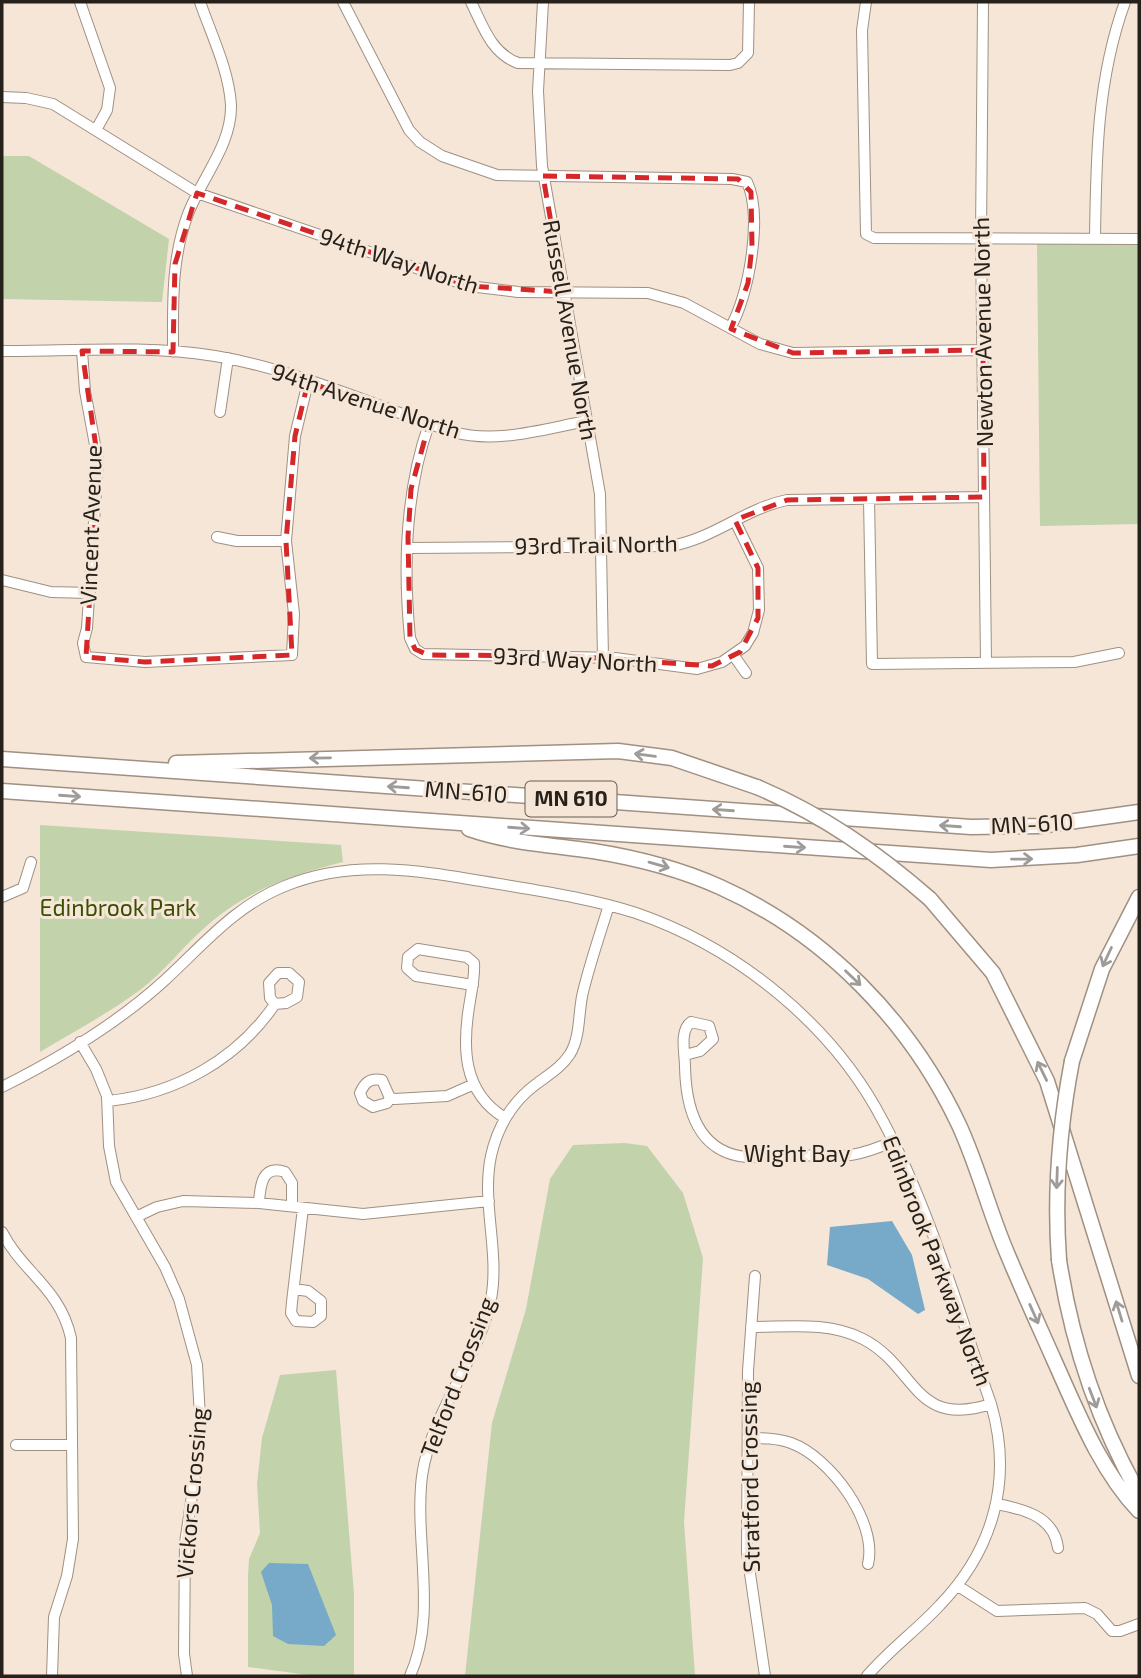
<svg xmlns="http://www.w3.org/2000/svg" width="1141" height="1678" viewBox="0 0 1141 1678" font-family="'Exo 2',sans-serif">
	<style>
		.green { fill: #c2d2ab }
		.water { fill: #76aac8 }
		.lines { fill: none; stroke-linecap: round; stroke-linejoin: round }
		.minor-casing { stroke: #9f9082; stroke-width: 12 }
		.highway-casing { stroke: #9f9082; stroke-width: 17 }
		.minor { stroke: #fff; stroke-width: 10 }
		.highway { stroke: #fff; stroke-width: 14 }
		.highway-bridge-casing { stroke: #9f9082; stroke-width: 17; stroke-linecap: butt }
		.highway-bridge { stroke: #fff; stroke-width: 14 }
		.oneway { stroke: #9e9b98 }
		.marked { fill: none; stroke: #d62828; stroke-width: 5; stroke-dasharray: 14 9; stroke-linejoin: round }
		.labels { text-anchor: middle; stroke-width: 6; stroke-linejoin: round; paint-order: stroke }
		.shield { fill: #f6e6d7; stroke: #655c53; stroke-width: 2 }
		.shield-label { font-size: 21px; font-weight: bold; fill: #27211b }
		.street-label { font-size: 23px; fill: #27211b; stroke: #f6e6d7 }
		.park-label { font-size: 23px; fill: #394e00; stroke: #f6e6d7 }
	</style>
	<rect width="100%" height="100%" fill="#f6e6d7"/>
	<path class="green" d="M2 156H29L169 239 162 302 2 299Z
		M1037 243 1139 244V524L1040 526Z
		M40 825 341 845 343 862C290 875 241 893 201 931 180 950 163 973 140 990 109 1013 73 1032 40 1052Z
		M625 1143 647 1146 683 1193 703 1258 684 1522 695 1676H465L492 1423 526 1309 550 1179 573 1145Z
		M336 1370 354 1594V1676H316L248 1667V1576L249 1559 260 1533 257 1484 262 1438 280 1375Z"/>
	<path class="water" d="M892 1221 912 1255 925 1310 918 1314 868 1279 827 1265 830 1227Z
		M269 1563 308 1564 336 1635 324 1646 288 1644 273 1636 272 1605 261 1572Z"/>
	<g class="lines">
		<g class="minor-casing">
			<path id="minor" d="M80 2 110 88 107 110 96 130
				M343 2 409 130 420 142 442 156 497 175 732 179 747 182C763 215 749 297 730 328
				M471 2C483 26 491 53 518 63L730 65 738 63 748 53 749 2
				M543 2 538 91 542 166 600 494 603 658
				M866 2 862 30 866 234 874 238 1139 239
				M983 2 981 237 986 663
				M2 97 26 98 53 104 197 193 469 286 518 292 648 293 684 303 760 344 793 353 983 350
				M1095 239C1096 158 1097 79 1125 2
				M2 351C72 351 146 345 215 356 294 369 376 406 453 432 497 444 543 429 587 421
				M82 351 85 391 98 461 87 628 83 643 86 657 145 662 292 655 294 614 286 541 295 436 308 382
				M173 352C173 305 171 259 188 214 202 177 232 145 231 105 229 70 211 34 200 2
				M220 412 228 358
				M429 424C405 492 403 566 410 638L415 649 423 654 615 658 697 669 722 662 745 646 753 633 759 610 758 568 735 521
				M869 499 872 664 1074 662 1119 653
				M217 537 237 541H286
				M408 548 671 546C715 538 744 509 787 500L984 497
				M2 580 51 592 90 593
				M734 656 746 673
				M2 897 23 888 31 862
				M473 985 416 976 407 968 408 957 418 949 467 957 474 963C475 976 472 987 470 1001 462 1046 462 1092 505 1118
				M80 1042 96 1069 107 1096 109 1146 116 1182 165 1267 179 1299 197 1365 201 1434 185 1543 184 1654 187 1676
				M685 1055 700 1051 713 1039 709 1026 691 1022C679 1031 685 1053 685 1067 686 1109 698 1153 747 1157 762 1158 776 1155 790 1155 839 1155 846 1162 894 1141
				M2 1087C58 1059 118 1023 165 980 204 944 235 906 285 886 360 855 435 874 511 886 553 893 595 900 636 913 738 948 833 1025 883 1121 930 1209 958 1310 991 1404 1013 1479 994 1549 940 1605 917 1630 889 1650 867 1676
				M390 1098 387 1103 373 1107 363 1101 360 1093C365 1082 370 1078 382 1080L390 1098 395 1099 447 1096 472 1085
				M108 1101C175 1094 237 1060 275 1004L286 1003 297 997 299 982 289 973H278L269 983 270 998 275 1004
				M259 1203C260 1186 262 1164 285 1172L292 1183V1206
				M136 1217 157 1207 183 1201 259 1203 363 1214 489 1201
				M2 1232C23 1273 60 1288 71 1338L73 1539 67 1576 54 1617 52 1676
				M755 1276 748 1371 747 1553 765 1676
				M294 1289 308 1291 321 1301V1316L313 1322 296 1321 291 1313 292 1302 303 1208
				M751 1327C787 1327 829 1321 863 1339 917 1367 913 1429 991 1404
				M748 1438C762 1438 777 1438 791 1443 830 1457 878 1522 868 1564
				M16 1445H72
				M997 1504C1023 1509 1054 1516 1058 1548
				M958 1586 997 1611 1085 1608 1097 1614 1112 1631H1120L1139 1624
				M410 1676C438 1614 414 1542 422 1476 431 1412 478 1361 491 1299 500 1252 481 1202 491 1156 497 1128 512 1102 535 1085 548 1075 561 1068 570 1054 581 1036 578 1011 583 992 590 963 600 934 609 905"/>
		</g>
		<g class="highway-casing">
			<path id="highway" d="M2 759 971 827 1040 826 1139 812
				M176 763 618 751 672 758 757 787
				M2 791 991 860 1077 855 1139 846
				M469 829C509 843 551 845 593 851 637 858 680 869 720 887 825 934 910 1021 959 1125 978 1166 989 1211 1007 1253 1022 1289 1038 1324 1054 1360 1077 1411 1100 1470 1139 1511
				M930 899 993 973 1047 1081 1139 1376
				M1072 1061 1102 969 1139 897
				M1059 1260C1072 1344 1097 1420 1139 1494"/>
		</g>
		<use href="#minor" class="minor"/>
		<use href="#highway" class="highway"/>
		<g class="highway-bridge-casing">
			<path id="highway-bridge" d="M757 787C823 815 876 852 930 899
				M1059 1260C1054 1192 1059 1129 1072 1061"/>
		</g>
		<use href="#highway-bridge" class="highway-bridge"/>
	</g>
	<defs><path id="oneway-shaft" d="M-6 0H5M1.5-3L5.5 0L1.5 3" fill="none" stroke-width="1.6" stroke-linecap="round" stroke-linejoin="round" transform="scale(1.75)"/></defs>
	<g class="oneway">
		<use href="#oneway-shaft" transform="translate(645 755) rotate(-172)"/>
		<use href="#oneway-shaft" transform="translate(320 758) rotate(179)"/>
		<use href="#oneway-shaft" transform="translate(398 787) rotate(-176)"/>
		<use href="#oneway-shaft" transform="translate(70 796) rotate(4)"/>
		<use href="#oneway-shaft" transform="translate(723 810) rotate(-176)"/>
		<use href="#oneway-shaft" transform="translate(950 826) rotate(-176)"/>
		<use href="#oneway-shaft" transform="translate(519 828) rotate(4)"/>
		<use href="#oneway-shaft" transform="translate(795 847) rotate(4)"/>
		<use href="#oneway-shaft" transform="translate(1022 859) rotate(-1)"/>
		<use href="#oneway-shaft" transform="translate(659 865) rotate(16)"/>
		<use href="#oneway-shaft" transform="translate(1107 957) rotate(115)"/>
		<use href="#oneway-shaft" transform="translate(853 978) rotate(44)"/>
		<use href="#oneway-shaft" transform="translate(1042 1071) rotate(-116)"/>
		<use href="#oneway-shaft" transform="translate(1057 1178) rotate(92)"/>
		<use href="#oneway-shaft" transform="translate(1119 1311) rotate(-107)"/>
		<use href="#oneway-shaft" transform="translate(1034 1314) rotate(66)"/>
		<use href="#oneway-shaft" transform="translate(1093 1398) rotate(69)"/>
	</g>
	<path class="marked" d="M543 176 738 179 751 192 752 246 748 283 731 329 793 353 983 350 984 497 787 500 735 520 758 568V618L740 652 712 666 567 656 428 655 415 649 410 638 408 537 411 489 429 424 308 382 295 436 286 541 292 655 145 662 86 657 98 461 82 351 173 352 175 264 197 193 469 286 563 292Z"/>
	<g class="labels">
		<rect class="shield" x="525.5" y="781.5" width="91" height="35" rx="5"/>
		<g class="shield-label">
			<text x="571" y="806">MN 610</text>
		</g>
		<g class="street-label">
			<text transform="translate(399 261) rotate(18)" y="8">94th Way North</text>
			<text transform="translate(570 330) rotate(80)" y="8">Russell Avenue North</text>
			<text transform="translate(983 332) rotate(-91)" y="8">Newton Avenue North</text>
			<text transform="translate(366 401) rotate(18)" y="8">94th Avenue North</text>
			<text transform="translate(91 525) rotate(-88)" y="8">Vincent Avenue</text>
			<text transform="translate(596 545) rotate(-1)" y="8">93rd Trail North</text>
			<text transform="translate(575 660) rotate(3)" y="8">93rd Way North</text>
			<text transform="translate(466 792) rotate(4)" y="8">MN-610</text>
			<text transform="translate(1032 824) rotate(-3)" y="8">MN-610</text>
			<text x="797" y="1162">Wight Bay</text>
			<text transform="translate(937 1261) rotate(69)" y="8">Edinbrook Parkway North</text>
			<text transform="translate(458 1377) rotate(-69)" y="8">Telford Crossing</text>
			<text transform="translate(750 1477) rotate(-91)" y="8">Stratford Crossing</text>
			<text transform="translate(192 1493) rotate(-85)" y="8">Vickors Crossing</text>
		</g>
		<g class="park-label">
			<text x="118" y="916">Edinbrook Park</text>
		</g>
	</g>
	<rect width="1141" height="1678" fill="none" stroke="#27211b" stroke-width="7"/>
</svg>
